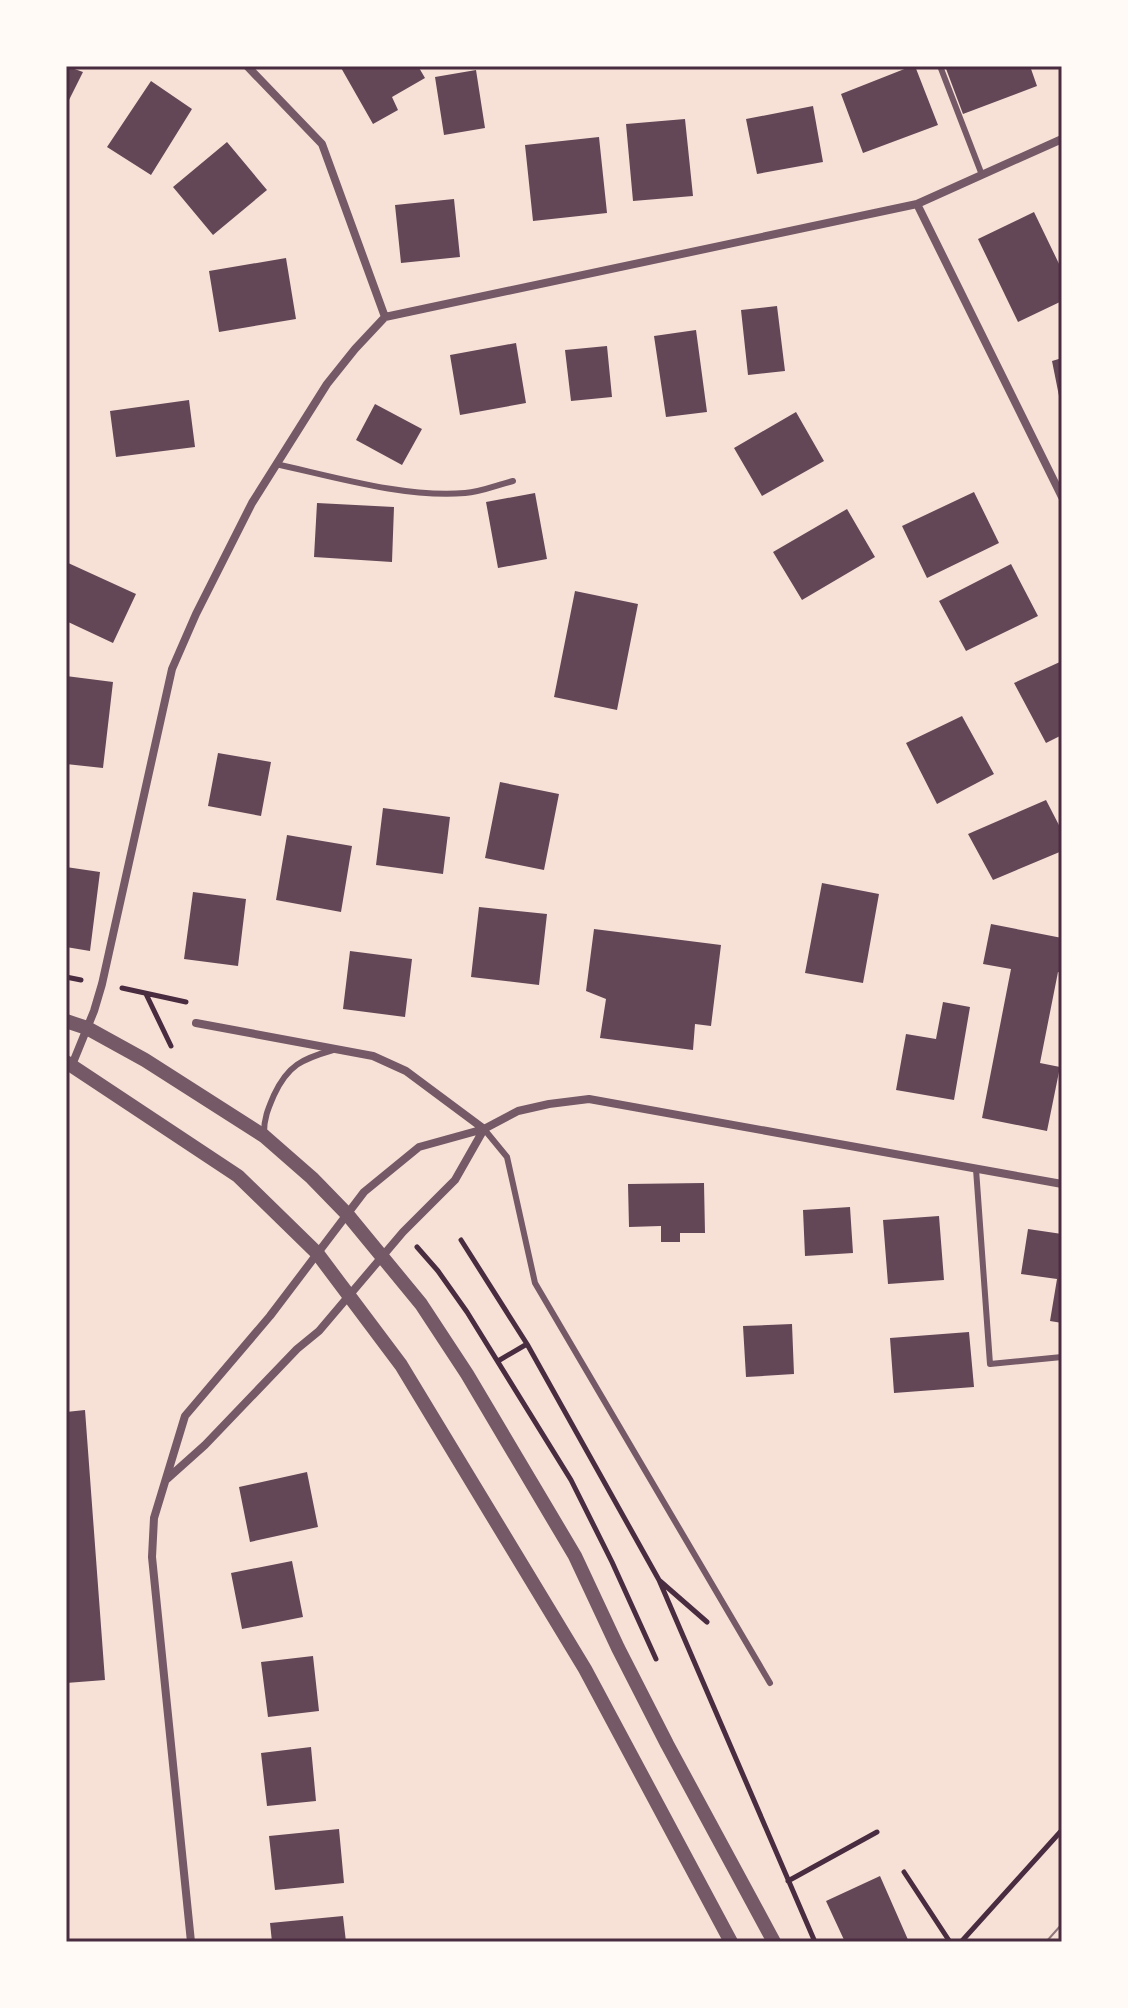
<svg xmlns="http://www.w3.org/2000/svg" width="1128" height="2008" viewBox="0 0 1128 2008" font-family="Arial,sans-serif">
	<style>
		.building { fill: #644757 }
		.lines { fill: none; stroke-linecap: round; stroke-linejoin: round }
		.path { stroke: #4a2c40; stroke-width: 5 }
		.service { stroke: #755966; stroke-width: 6 }
		.minor { stroke: #755966; stroke-width: 8 }
		.tertiary { stroke: #755966; stroke-width: 14 }
		.tram { stroke: #8f747c; stroke-width: 2 }
		.neatline { fill: none; stroke: #4a2c40; stroke-width: 3 }
	</style>
	<rect width="100%" height="100%" fill="#f7e1d7"/>
	<path class="building" d="M66 66 83 72 66 106Z
		M340 66H418L425 78 392 97 398 110 373 124Z
		M912 66H915L938 125 863 153 841 94Z
		M945 66H1030L1037 86 963 114Z
		M476 70 485 128 444 135 435 77Z
		M151 81 192 109 151 175 107 147Z
		M813 106 823 162 757 174 746 119Z
		M685 119 693 196 633 201 626 124Z
		M599 137 607 213 533 221 525 145Z
		M227 142 267 190 213 235 173 187Z
		M454 199 460 257 401 263 395 205Z
		M1034 212 1062 270V301L1018 322 978 239Z
		M286 258 296 319 219 332 209 271Z
		M777 306 785 371 748 375 741 310Z
		M696 330 707 412 666 417 654 336Z
		M516 343 526 403 460 415 450 355Z
		M607 346 612 397 571 401 565 350Z
		M1062 358V406H1061L1052 361Z
		M189 400 195 447 116 457 110 411Z
		M375 404 422 429 402 465 356 440Z
		M796 412 824 461 762 496 734 448Z
		M974 492 999 543 927 578 902 526Z
		M535 493 547 559 498 568 486 502Z
		M317 503 394 507 392 562 314 557Z
		M847 509 875 557 802 600 773 552Z
		M66 562 136 594 113 643 66 621Z
		M1011 564 1038 616 966 651 939 601Z
		M575 591 638 604 617 710 554 697Z
		M1062 661V735L1046 743 1014 683Z
		M66 676 113 682 103 768 66 764Z
		M962 716 994 774 937 804 906 743Z
		M218 753 271 762 261 816 208 806Z
		M500 782 559 794 544 870 485 858Z
		M1046 800 1062 831V851L993 880 968 834Z
		M383 808 450 817 443 874 376 865Z
		M287 835 352 846 341 912 276 900Z
		M66 867 100 872 90 951 66 947Z
		M822 883 879 894 863 983 805 973Z
		M193 892 246 899 238 966 184 959Z
		M479 907 547 914 539 985 471 977Z
		M991 924 1062 938V973L1058 972 1040 1063 1060 1067 1047 1131 982 1118 1011 969 983 964Z
		M594 929 721 945 711 1026 695 1024 693 1050 600 1038 606 999 586 991Z
		M350 951 412 959 405 1017 343 1009Z
		M943 1002 970 1007 954 1100 896 1090 906 1034 936 1039Z
		M704 1183 705 1233H680V1242H661V1226L629 1227 628 1184Z
		M850 1207 853 1253 805 1256 803 1210Z
		M939 1216 944 1280 888 1284 883 1220Z
		M1028 1229 1062 1234V1323L1050 1321 1057 1279 1021 1274Z
		M792 1324 794 1374 746 1377 743 1326Z
		M969 1332 974 1387 894 1393 890 1338Z
		M85 1410 105 1680 66 1683V1412Z
		M307 1472 318 1527 250 1542 239 1487Z
		M292 1561 303 1617 242 1629 231 1573Z
		M313 1656 319 1711 268 1717 261 1662Z
		M311 1747 316 1801 267 1806 261 1753Z
		M339 1829 344 1883 275 1890 269 1836Z
		M880 1876 909 1942H845L826 1901Z
		M343 1916 346 1942H272L270 1923Z"/>
	<g class="lines">
		<path class="path" d="M66 977 81 980
			M122 988 186 1002
			M146 994 171 1046
			M461 1240 527 1344 659 1580 815 1942
			M417 1247 438 1271 467 1312 571 1480 612 1562 656 1659
			M498 1361 527 1344
			M660 1581 707 1622
			M904 1872 950 1942
			M788 1881 877 1832
			M961 1942 1062 1830"/>
		<path class="service" d="M940 66 982 175
			M276 464C335 477 405 498 465 493 481 492 497 485 513 481
			M484 1129 507 1157 535 1283 770 1683
			M264 1133C264 1118 268 1109 274 1095 288 1065 302 1059 333 1050
			M976 1169 990 1364 1062 1357"/>
		<path class="minor" d="M247 66 322 144 385 317
			M917 204 1062 497
			M385 317 917 204 1062 139
			M196 1023 373 1056 406 1071 484 1129
			M72 1065 94 1011 102 984 172 669 196 614 252 503 327 384 355 349 385 317
			M167 1479 205 1445 297 1349 319 1331 403 1232 455 1180 484 1129
			M191 1942 152 1557 154 1518 185 1416 270 1316 364 1192 419 1147 484 1129 518 1111 549 1104 589 1099 1062 1184"/>
		<path class="tertiary" d="M66 1021 87 1028 145 1060 264 1136 312 1178 347 1214 421 1304 467 1374 575 1556 618 1648 667 1744 774 1942
			M66 1062 238 1176 317 1253 401 1365 585 1669 731 1942"/>
		<path class="tram" d="M1046 1942 1062 1924"/>
	</g>
	<rect width="1128" height="2008" fill="none" stroke="#fffaf5" stroke-width="136"/>
	<rect x="68" y="68" width="992" height="1872" class="neatline"/>
</svg>
